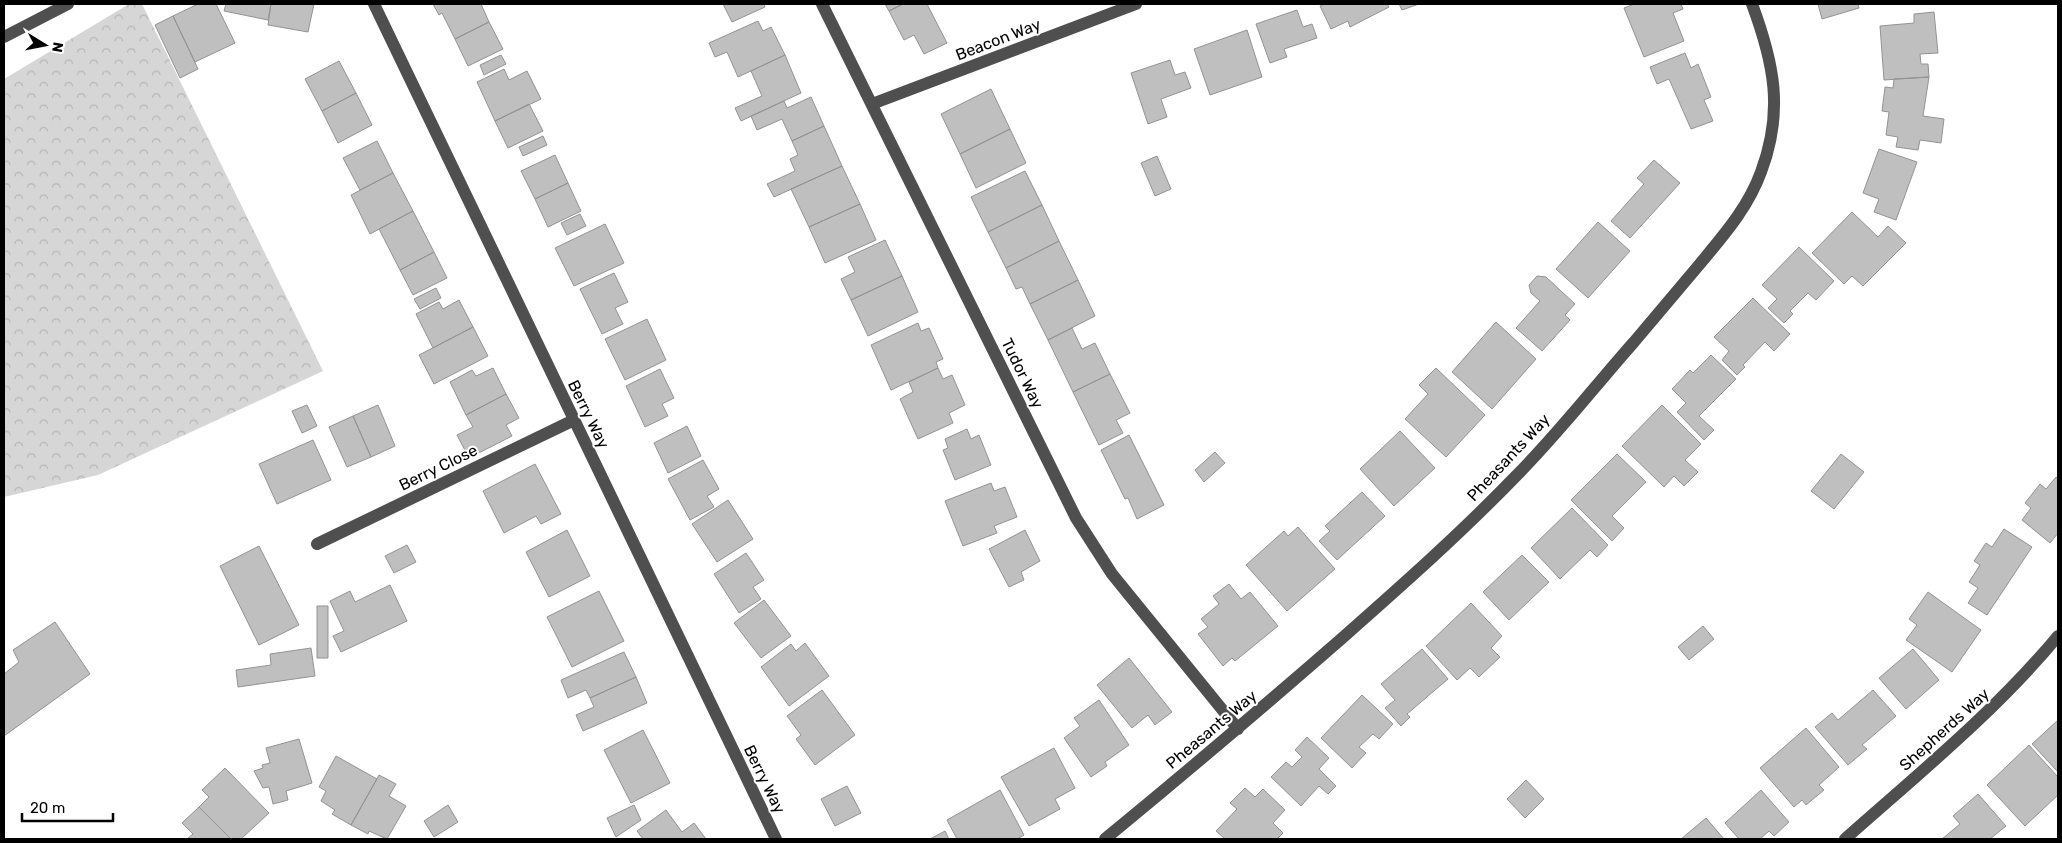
<svg xmlns="http://www.w3.org/2000/svg" width="2062" height="843" viewBox="0 0 2062 843" font-family="Rubik,sans-serif">
	<style>
		.park { fill: url(#park-crowns) }
		.building { fill: #bfbfbf; stroke: #939393 }
		.lines { fill: none; stroke-linecap: round; stroke-linejoin: round }
		.minor { stroke: #4f4f4f; stroke-width: 12 }
		.labels { text-anchor: middle; stroke-width: 4; stroke-linejoin: round; paint-order: stroke }
		.street-label { font-size: 16px; fill: #000; stroke: #fff }
	</style>
	<defs>
		<pattern id="park-crowns" width="20" height="18" patternUnits="userSpaceOnUse" patternTransform="scale(1.25)"><rect width="20" height="18" fill="#d6d6d6"/><path d="M2 6a3 3 0 1 1 6 0M12 15a3 3 0 1 1 6 0" fill="none" stroke="#b6b6b6"/></pattern>
	</defs>
	<rect width="100%" height="100%" fill="#fff"/>
	<path class="park" d="M129 4H142L323 371 98 475 4 497V79Z"/>
	<path class="building" d="M198 4H216L235 43 195 62 173 16Z
		M226 4H271L268 20 224 11Z
		M271 4H314L308 32 268 25Z
		M433 4H481L489 22 455 39 442 13 439 15Z
		M723 4H764L765 7 732 22Z
		M885 4H903L889 11Z
		M903 4H927L947 43 924 54 914 35 904 40 889 11Z
		M1325 4H1387L1389 7 1350 27 1348 21 1331 29 1320 6Z
		M1399 4H1419L1402 10Z
		M1634 4H1681L1683 9 1673 13 1684 41 1644 57 1624 8Z
		M1818 4H1858L1859 8 1822 19Z
		M1297 10 1303 27 1312 24 1317 38 1284 49 1287 57 1270 63 1256 24Z
		M1934 12 1938 53 1920 54 1921 64H1928L1929 77 1884 80 1880 26 1914 23V14Z
		M173 16 198 69 180 78 155 25Z
		M758 21 763 31 771 27 785 55 738 77 727 52 715 57 709 43Z
		M489 22 503 49 468 66 455 39Z
		M1247 30 1262 77 1210 95 1194 49Z
		M1685 53 1691 68 1698 64 1711 97 1704 100 1713 121 1691 129 1669 79 1657 84 1650 67Z
		M501 55 506 64 484 75 480 65Z
		M785 55 801 93 741 121 735 108 762 96 751 71Z
		M1170 60 1175 75 1185 72 1191 88 1161 99 1167 117 1148 124 1131 73Z
		M339 61 356 93 322 111 305 79Z
		M504 69 509 80 527 71 541 99 495 121 477 82Z
		M1929 77 1923 116 1944 119 1941 143 1920 140 1918 150 1896 147 1898 137 1886 135 1889 112 1882 111 1885 87 1893 88 1894 79Z
		M991 89 1010 129 960 154 941 114Z
		M356 93 372 125 338 143 322 111Z
		M811 97 824 126 792 141 782 119 757 130 751 116 784 101 787 108Z
		M529 104 543 131 508 148 495 121Z
		M824 126 842 166 774 197 767 184 795 171 790 159 798 155 792 141Z
		M1010 129 1026 163 976 188 960 154Z
		M543 136 547 145 523 156 519 147Z
		M377 141 393 173 360 190 343 158Z
		M1879 149 1917 162 1896 220 1874 212 1879 199 1863 193Z
		M555 155 568 183 535 199 521 171Z
		M1157 156 1171 189 1155 196 1141 163Z
		M1654 160 1680 183 1630 238 1611 221 1644 184 1637 178Z
		M842 166 860 204 809 227 791 189Z
		M1025 171 1042 205 988 232 971 197Z
		M393 173 413 211 370 234 351 195Z
		M568 183 581 211 548 227 535 199Z
		M860 204 876 240 825 263 809 227Z
		M1042 205 1059 241 1006 268 988 232Z
		M413 211 434 252 400 270 379 229Z
		M1852 212 1878 237 1888 226 1906 243 1863 286 1852 276 1844 284 1812 253Z
		M580 214 586 226 567 235 561 223Z
		M1598 222 1630 251 1588 298 1556 269Z
		M605 224 624 263 574 286 555 248Z
		M885 240 902 276 851 300 841 279 855 272 848 257Z
		M1059 241 1078 280 1030 304 1022 287 1016 289 1006 268Z
		M1799 247 1834 281 1816 300 1808 293 1790 311 1793 314 1784 323 1768 308 1777 299 1762 285Z
		M434 252 447 278 413 295 400 270Z
		M614 273 628 302 615 308 623 324 602 334 580 289Z
		M902 276 918 312 868 336 851 300Z
		M1537 276 1546 277 1575 304 1565 315 1570 320 1542 351 1516 328 1540 301 1531 293 1529 285Z
		M1078 280 1095 316 1048 340 1030 304Z
		M436 288 441 298 420 309 414 299Z
		M1753 298 1790 334 1774 351 1765 342 1743 365 1745 367 1737 375 1722 360 1729 351 1714 337Z
		M459 300 473 327 433 348 416 314 439 302 443 309Z
		M647 319 666 360 625 380 605 339Z
		M1496 322 1536 359 1492 409 1452 372Z
		M918 323 921 331 929 328 943 359 936 362 938 368 891 390 871 345Z
		M473 327 488 356 434 384 419 355Z
		M1072 328 1082 349 1095 343 1110 374 1073 392 1048 340Z
		M1711 355 1736 379 1699 416 1714 430 1704 440 1677 412 1686 403 1672 389 1690 370 1693 373Z
		M493 368 506 394 466 415 450 382 472 370 476 376Z
		M938 368 943 379 952 375 965 405 949 413 953 423 918 439 900 399 913 392 909 382Z
		M1436 368 1485 415 1446 457 1405 419 1428 394 1419 385Z
		M660 369 674 398 662 404 668 416 645 427 626 386Z
		M1110 374 1130 413 1116 420 1123 433 1099 445 1073 392Z
		M506 394 519 418 506 425 512 436 469 458 457 435 473 427 466 415Z
		M307 405 317 426 302 433 292 411Z
		M378 405 395 446 371 457 353 416Z
		M1662 405 1701 444 1685 460 1698 472 1684 486 1674 476 1664 487 1622 446Z
		M353 416 371 457 347 467 329 427Z
		M687 426 701 456 668 473 654 443Z
		M967 429 971 439 979 435 991 465 955 480 943 450 948 448 945 439Z
		M1400 431 1435 468 1394 506 1360 469Z
		M1129 435 1164 505 1137 519 1128 498 1125 499 1101 450Z
		M313 440 331 480 277 504 259 464Z
		M1215 452 1225 463 1204 482 1195 470Z
		M1617 454 1646 482 1612 516 1624 528 1612 541 1571 500Z
		M1841 454 1864 472 1834 509 1811 491Z
		M703 460 719 489 707 496 714 507 690 520 668 479Z
		M535 464 561 514 541 524 536 516 504 533 483 491Z
		M2056 477 2058 479V533L2050 543 2022 520 2031 508 2025 503 2040 484 2046 489Z
		M991 483 994 491 1005 487 1017 517 994 526 997 533 963 546 945 501Z
		M1362 492 1385 516 1337 560 1319 541 1330 531 1325 526Z
		M728 500 753 539 717 562 692 524Z
		M1572 508 1608 545 1597 557 1590 550 1560 579 1531 548Z
		M1298 527 1335 569 1287 611 1246 565 1284 531 1288 536Z
		M2004 529 2032 547 1987 615 1968 603 1978 588 1969 582 1980 565 1974 561 1986 543 1992 547Z
		M567 530 590 576 549 597 526 552Z
		M1025 530 1040 561 1021 572 1024 580 1009 587 989 549Z
		M407 545 416 562 394 573 385 556Z
		M259 546 299 625 259 645 220 566Z
		M746 553 764 580 753 587 761 599 739 613 714 574Z
		M1522 555 1549 582 1509 620 1483 592Z
		M1229 584 1241 599 1250 592 1278 626 1235 661 1232 658 1223 666 1198 634 1208 627 1201 619 1219 604 1213 596Z
		M390 585 407 621 341 652 333 636 344 631 330 601 350 591 355 602Z
		M599 591 624 641 572 667 547 617Z
		M1928 592 1981 630 1952 672 1906 640 1917 625 1909 619Z
		M764 600 791 636 761 658 734 623Z
		M1471 603 1502 636 1491 648 1500 657 1479 677 1470 668 1457 680 1426 646Z
		M317 606H328V658H317Z
		M55 622 90 674 4 736V674L19 662 13 650Z
		M1703 626 1714 639 1689 660 1678 647Z
		M805 643 829 676 789 706 761 667 791 644 796 651Z
		M311 648 315 676 238 687 236 670 271 665 270 654Z
		M1422 649 1448 679 1407 714 1410 717 1401 726 1385 708 1395 700 1381 684Z
		M1913 649 1939 680 1906 709 1879 678Z
		M624 652 636 677 590 698 586 690 568 698 561 680Z
		M1129 658 1172 712 1155 725 1148 715 1132 728 1097 685Z
		M636 677 647 703 583 731 576 715 594 707 590 698Z
		M822 690 855 735 815 765 796 739 801 735 787 716Z
		M1873 690 1896 716 1862 745 1867 749 1848 765 1815 727 1832 713 1838 720Z
		M1362 695 1393 724 1379 739 1373 734 1359 747 1366 753 1352 768 1321 738Z
		M1099 700 1129 745 1105 762 1107 766 1091 777 1064 738 1080 726 1074 718Z
		M2058 720V772L2032 744Z
		M1806 728 1839 767 1819 785 1824 790 1806 805 1802 800 1794 807 1760 768Z
		M643 730 670 783 631 803 604 750Z
		M1307 737 1329 758 1319 769 1336 786 1328 794 1319 786 1301 806 1271 777 1286 762 1292 767 1302 757 1295 750Z
		M299 739 312 783 286 791 288 800 273 804 269 787 263 788 254 771 263 768 262 765 270 763 266 748Z
		M2029 745 2058 777V795L2025 826 1987 785Z
		M1054 748 1075 788 1055 799 1060 809 1029 826 1001 777Z
		M336 756 377 779 351 825 332 814 335 810 321 801 326 791 319 787Z
		M225 768 269 813 241 839H231L199 807 209 797 202 790Z
		M379 775 396 784 389 796 406 806 387 839 369 831 368 834 351 825Z
		M1526 780 1544 799 1525 818 1507 799Z
		M847 786 861 813 835 826 821 799Z
		M1245 788 1255 797 1263 789 1285 810 1273 823 1283 833 1277 839H1225L1216 831 1237 809 1230 803Z
		M1000 790 1024 835 1017 839H957L947 820Z
		M1761 790 1789 822 1774 836 1769 831 1760 839H1739L1725 823Z
		M1978 794 2006 826 1990 839H1942L1960 824 1953 816Z
		M448 805 458 822 434 837 424 821Z
		M634 805 641 820 616 837 607 818Z
		M199 807 231 839H187L193 834 182 823Z
		M666 810 682 832 694 823 706 839H643L637 831Z
		M1706 818 1724 839H1681Z
		M945 831 949 839H930Z"/>
	<g class="lines">
		<path class="minor" d="M374 4 776 839
			M822 4 1076 518 1112 574 1238 729
			M4 37 68 4
			M872 104 1136 4
			M317 544 574 420
			M1105 839C1184 774 1262 708 1340 640 1400 587 1460 534 1516 476 1558 434 1595 386 1634 342 1656 316 1678 290 1699 265 1723 236 1748 208 1761 172 1784 111 1774 63 1752 4
			M1845 839C1918 774 1995 712 2058 636"/>
	</g>
	<g class="labels">
		<g class="street-label">
			<text transform="translate(998 39) rotate(-21)" y="6">Beacon Way</text>
			<text transform="translate(1023 373) rotate(64)" y="6">Tudor Way</text>
			<text transform="translate(589 414) rotate(64)" y="6">Berry Way</text>
			<text transform="translate(1508 457) rotate(-47)" y="6">Pheasants Way</text>
			<text transform="translate(438 467) rotate(-26)" y="6">Berry Close</text>
			<text transform="translate(1211 729) rotate(-40)" y="6">Pheasants Way</text>
			<text transform="translate(1944 729) rotate(-42)" y="6">Shepherds Way</text>
			<text transform="translate(765 779) rotate(64)" y="6">Berry Way</text>
		</g>
	</g>
	<rect width="2062" height="843" fill="none" stroke="#000000" stroke-width="10"/>
	<g transform="translate(45 45) rotate(100)" stroke="#ffffff" stroke-width="4" paint-order="stroke">
	<path d="M0-4L9 19L0 12L-9 19Z" fill="#000000"/>
	<text y="-8" font-size="14" font-weight="bold" text-anchor="middle" fill="#000000">N</text>
	</g>
	<path d="M22 813v8h91v-8" fill="none" stroke="#000000" stroke-width="2.5"/>
	<text x="30" y="813" font-size="15" fill="#000000" stroke="#ffffff" stroke-width="4" paint-order="stroke">20 m</text>
</svg>
